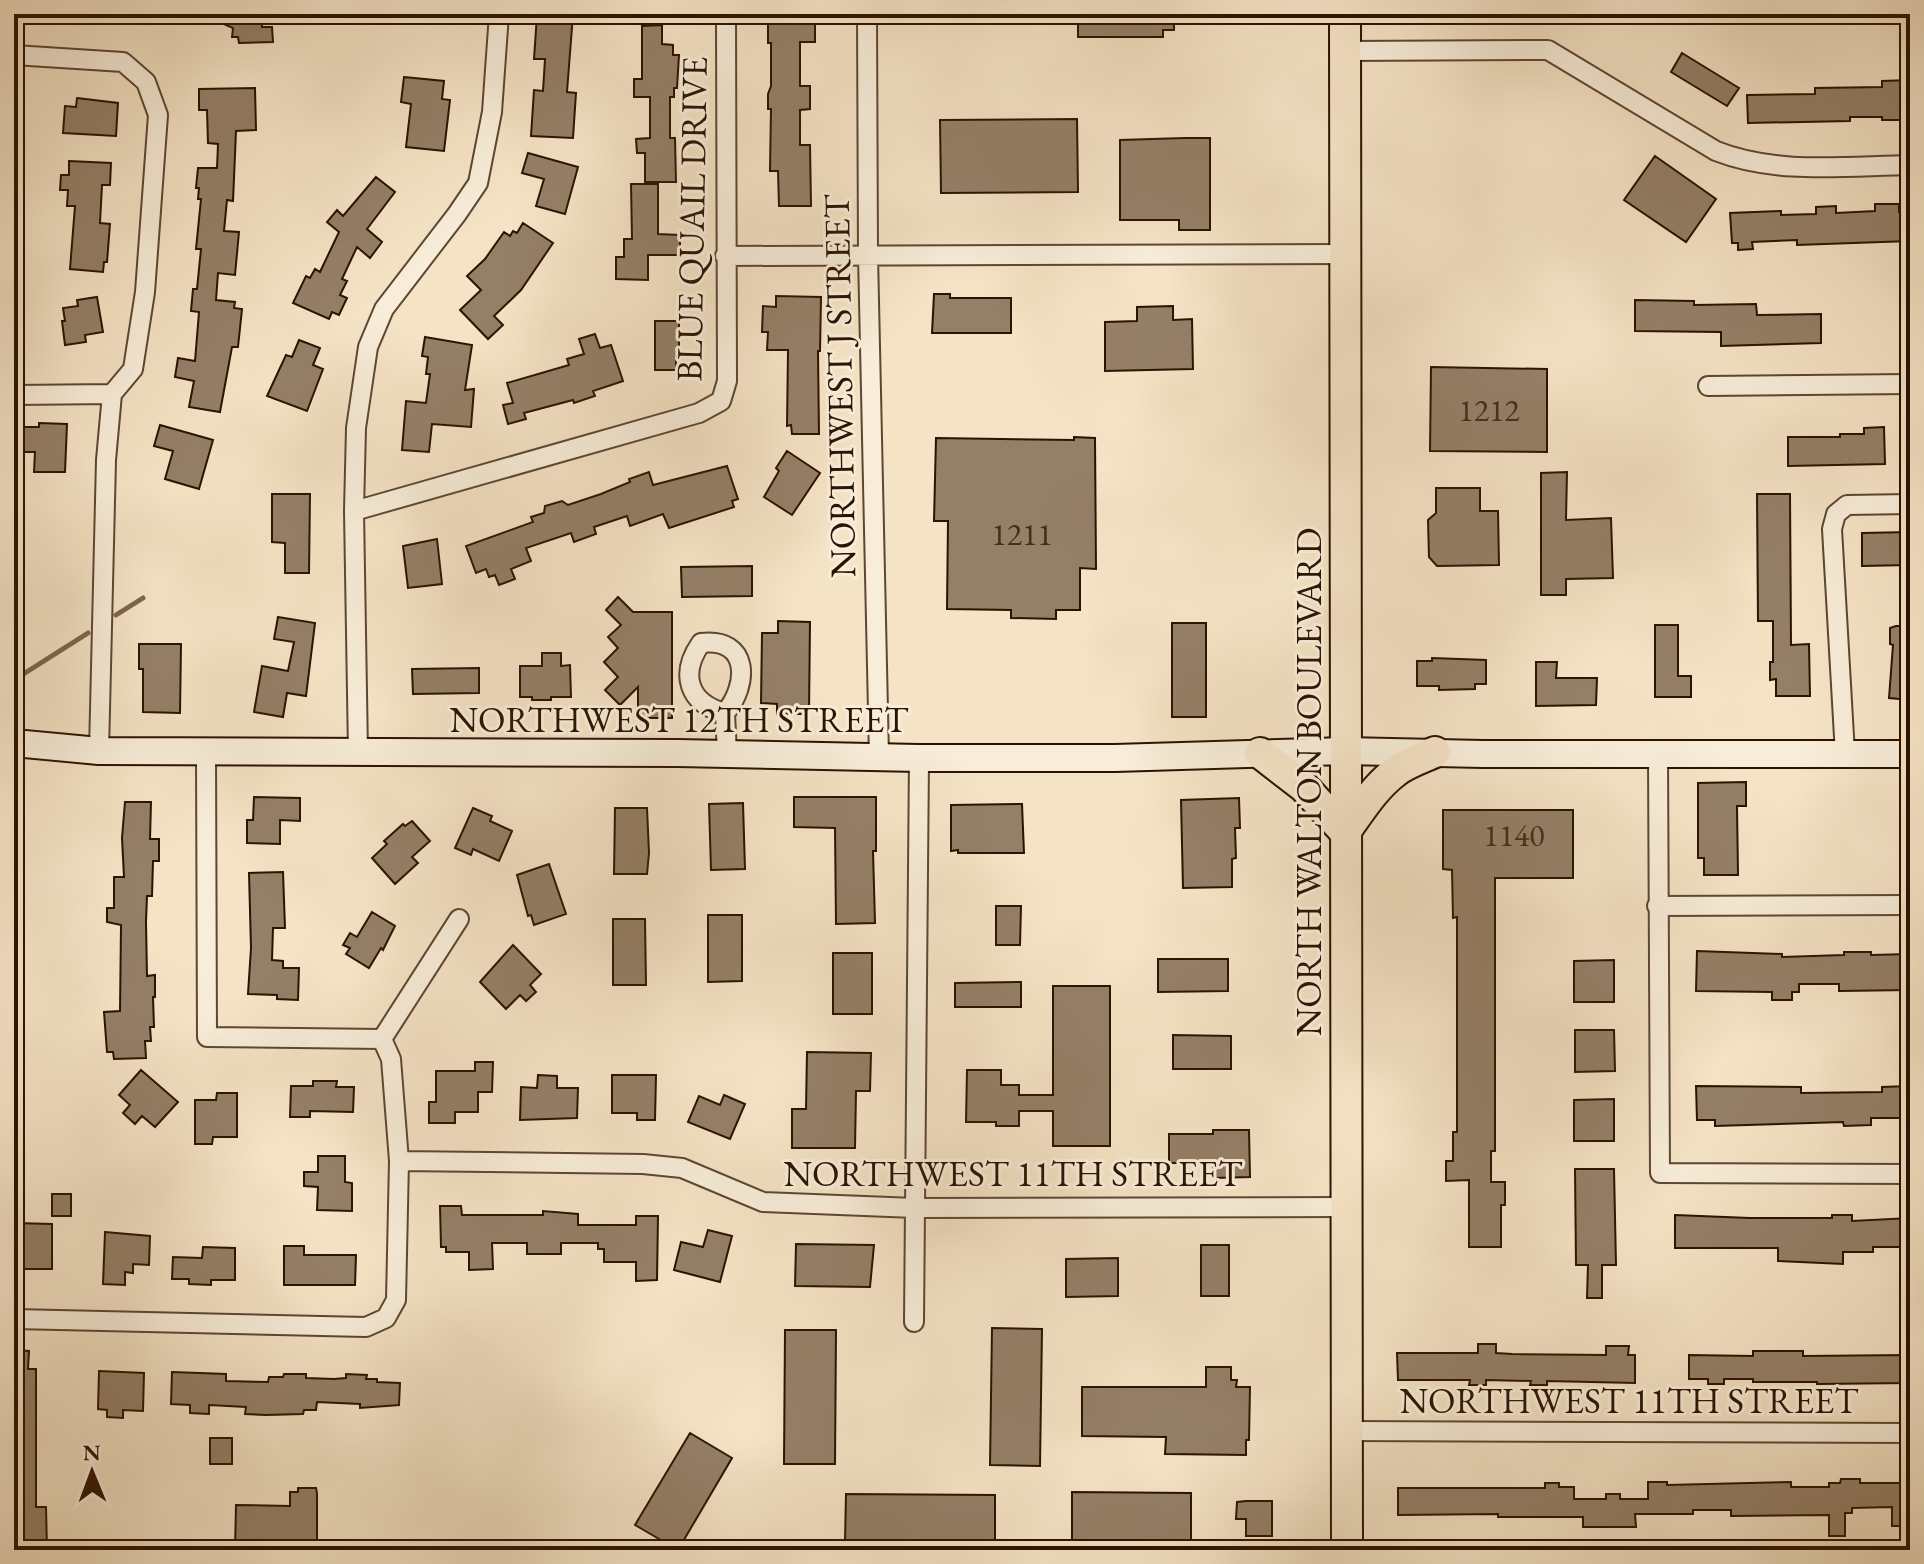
<svg xmlns="http://www.w3.org/2000/svg" width="1924" height="1564" viewBox="0 0 1924 1564" font-family="'EB Garamond',serif">
	<style>
		.lines { fill: none; stroke-linecap: round; stroke-linejoin: round }
		.stream { stroke: #7b654e; stroke-width: 5 }
		.building { fill: #947f67; stroke: #2c1201; stroke-width: 2 }
		.street-casing { stroke: #5e4632; stroke-width: 22 }
		.secondary-casing { stroke: #2c1201; stroke-width: 30 }
		.primary-casing { stroke: #2c1201; stroke-width: 34 }
		.street { stroke: #f8edd9; stroke-width: 18 }
		.secondary { stroke: #f8edd9; stroke-width: 26 }
		.primary { stroke: #f4e3c5; stroke-width: 30 }
		.labels { text-anchor: middle; stroke-width: 6; stroke-linejoin: round; paint-order: stroke }
		.number-label { font-size: 32px; fill: #462d1a }
		.street-label { font-size: 36px; fill: #2c1201; stroke: #f8edd9 }
	</style>
	<rect width="100%" height="100%" fill="#f4e3c5"/>
	<filter id="stains"><feTurbulence type="fractalNoise" baseFrequency=".0025" numOctaves="4"/><feColorMatrix values="0 0 0 0 .2 0 0 0 0 .09 0 0 0 0 .02 0 0 0 .5 -.17"/></filter>
	<radialGradient id="worn" r=".72"><stop offset=".6" stop-color="#630" stop-opacity="0"/><stop offset="1" stop-color="#630" stop-opacity=".3"/></radialGradient>
	<g class="lines">
		<path class="stream" d="M116 615 143 598
			M14 680 88 633"/>
	</g>
	<path class="building" d="M201 14H261L262 27H272L273 42 239 43 238 37H232L233 28Z
		M548 14H573L567 92 576 93 573 138 531 136 534 90 543 91 545 59H534L537 15Z
		M768 14H815V42H800V86H810V109L800 110V145H810L811 206H779L778 171H770L771 109H768V94L771 86V43H768Z
		M1078 14H1174V30H1163V37H1078Z
		M662 25V44L673 45V55H679L677 88H674V97H670V138H675L676 182H645V153H637L636 139 650 138V97H634V79H642V26Z
		M1682 53 1739 88 1727 106 1671 72Z
		M404 77 444 81 442 99 450 100 444 151 406 147 411 104 401 102Z
		M1910 80V120H1882V117H1850V121L1748 123 1747 95 1815 94V88L1882 87V81Z
		M255 88 256 130 236 131 233 201 227 200 224 231 239 232 235 275 218 273 216 300 235 302 234 308 242 309 238 347H232L220 412 189 407 194 381 175 377 178 358 195 361 199 312 191 311 193 289H197L201 249H196L201 199H198L199 188H196L198 168H217L218 144 208 143 207 110H199V89Z
		M77 98 118 103 116 136 63 133 65 106 76 107Z
		M1077 119 1078 192 941 193 940 120Z
		M1185 138H1210V230H1179V220H1120V140Z
		M528 153 578 167 565 214 536 206 544 179 522 173Z
		M1655 156 1716 199 1686 242 1624 200Z
		M69 161 111 163 110 185H102L100 223 110 224 107 262H104L103 272 70 269 75 206H67L68 190H60L61 175H69Z
		M376 177 395 192 367 229 382 242 370 258 357 247 342 279 347 281 340 295 347 298 339 315 332 312 329 319 293 303 306 276 310 278 315 269 320 272 339 232 327 222 337 210 343 216Z
		M631 184H658V234L680 235V255H648V280L616 279V257H624V239H632Z
		M1875 204H1899V212H1910V241L1797 245V240L1752 242 1753 249 1738 250V243H1732L1730 213 1781 211V215L1816 214V207L1836 206V213L1875 211Z
		M523 223 553 243 521 290 494 316 503 325 488 339 460 310 481 290 467 276 485 259 504 232 510 236 513 231 517 233Z
		M934 294H950V298H1011V333H932Z
		M776 296 821 297 820 351H818L819 434H792L791 425 787 426 788 350H767L768 332H762L763 306 776 307Z
		M97 297 103 332 85 335 86 342 65 345 62 321H65L63 308 78 306 77 300Z
		M1635 300 1694 301V305L1756 304 1757 315 1821 314V343L1721 346V332L1635 331Z
		M1173 306V320L1192 319 1193 369 1105 371V322L1137 321V307Z
		M655 321H679V352H676V370H655Z
		M595 334 600 348 611 345 623 381 593 391 595 396 574 403 573 400 524 413 526 419 508 424 503 405 513 403 507 383 569 365 567 359 584 354 579 339Z
		M425 337 472 345 465 390 474 389 471 427 432 424 429 452 402 450 406 401 426 403 430 374H426L428 357 422 356Z
		M299 340 320 348 313 365 323 369 307 411 267 396 286 355 292 357Z
		M1431 367 1547 369V452L1430 451Z
		M39 423 67 424 65 472H34L35 452H14V427H39Z
		M160 425 213 440 199 489 165 479 173 451 154 446Z
		M1884 427 1885 464 1788 466V437H1840V434H1864V428Z
		M1074 437 1095 438 1096 569 1080 568V610H1056V619L1011 618V610L947 609 948 521H934L936 438 1074 440Z
		M787 451 820 473 792 515 764 497 779 471 776 468Z
		M727 466 738 499 732 501 734 507 669 528 663 514 630 526 627 516 594 527 596 534 574 542 571 533 526 548 531 561 511 569 515 579 499 585 495 575 489 577 486 569 476 573 466 546 533 522 531 517 544 513 545 506 562 501 568 505 601 494 630 482 629 479 649 472 653 485Z
		M1567 472 1566 520 1611 518 1613 578 1566 579V595H1541V473Z
		M1436 488H1480V511H1498L1499 565 1437 566 1429 557 1428 520 1436 513Z
		M272 494H310L309 573H285V543L272 542Z
		M1757 494H1790L1791 645 1809 644 1810 696H1776V679L1770 680V662H1773V621H1758Z
		M1910 532V565L1862 566V533Z
		M437 539 442 584 408 588 403 546Z
		M752 566V596L682 597 681 567Z
		M618 597 633 612H672V718H638V687L620 705 605 690 618 677 604 662 618 648 608 637 621 625 606 610Z
		M278 617 315 623 306 696 287 693 283 717 254 712 262 666 288 671 294 642 274 639Z
		M778 621 810 622 809 714H777V704L761 703 762 633H778Z
		M1172 623H1206V717H1172Z
		M1655 625H1678V676H1691V697H1655Z
		M1896 626H1910V700L1889 698 1893 645 1890 644V628Z
		M139 644H181L180 713 143 712V669H139Z
		M542 653H561V666L570 665 571 697H551V700H532V697H520V666H542Z
		M1432 658 1486 660V684H1475V689L1439 690V686H1417V661H1432Z
		M1536 662H1557L1556 678H1597L1596 705 1536 706Z
		M479 668V693L413 694 412 669Z
		M1746 782V806H1737L1738 875H1704V858H1698V783Z
		M254 797 300 798V821L280 820V844L247 843V820H253Z
		M794 797H876V851H873L875 923 836 924 835 828 794 827Z
		M1239 798 1240 828H1235L1236 858 1232 859V887L1183 888 1181 800Z
		M125 802H151L150 839H159V861H153L152 896H147L146 922 147 976 155 975V997H153L154 1027H150L151 1041H145L146 1058 114 1059 113 1052H107L104 1012 120 1011 121 925 107 922V908H114V877H124L122 838Z
		M743 803 745 869 711 870 709 804Z
		M1022 804 1024 853H958V850L951 851V805Z
		M473 808 492 816 490 821 512 831 499 861 473 849 471 855 455 848Z
		M615 808H647L649 853 647 874H614Z
		M1443 810H1573V878H1495V1151H1491V1182H1505V1205H1501V1247H1469V1180L1446 1181V1161H1453V1132H1457V917L1453 918 1452 870 1443 869Z
		M412 821 430 841 412 857 418 863 395 884 372 858 387 844 384 841 403 824 405 826Z
		M549 864 566 914 534 925 531 915 528 916 517 875Z
		M283 872 285 928H273L272 960 283 961V968H299L298 1000 277 999V995L248 994 251 948 249 873Z
		M996 906H1021L1020 945H996Z
		M372 912 395 926 383 950 381 948 369 968 346 954 350 948 343 945 350 933 357 937Z
		M708 915H742V981L708 982Z
		M613 919H645L646 985H613Z
		M513 945 541 974 530 985 536 992 526 1001 520 995 506 1009 480 982Z
		M1697 951 1782 954V957L1844 955V952H1871V955L1910 954V990L1839 991V984H1799V992H1792V1000H1772V992L1696 991Z
		M833 953H872V1014H833Z
		M1158 959H1228V991L1158 992Z
		M1614 960V1002H1574V961Z
		M1021 982V1007H955V983Z
		M1053 986H1110V1146H1053V1111H1019V1126H996V1122H966L967 1070H1001V1085H1019V1095H1053Z
		M1575 1030H1614L1615 1071 1575 1072Z
		M1173 1035 1231 1036V1069H1173Z
		M807 1052 871 1053 870 1091H856L855 1148H792V1109H806Z
		M475 1062H493L492 1092H478V1112H455V1123H429V1102H436V1071H475Z
		M141 1070 178 1102 155 1127 142 1116 135 1124 123 1113 130 1105 119 1095Z
		M538 1075 557 1076V1088H578L577 1118 520 1120 521 1087 537 1088Z
		M612 1075H656L655 1120H637V1113H612Z
		M313 1081H337L336 1087H354L353 1112 310 1111V1117H290L291 1086H313Z
		M1696 1086 1801 1087V1093L1882 1092V1087L1910 1086V1118H1871V1125L1844 1126 1843 1122 1715 1126V1120H1697Z
		M217 1093H237V1137H213L212 1144H195V1100H216Z
		M724 1095 745 1104 730 1139 688 1122 699 1096 720 1105Z
		M1614 1099V1141H1574V1100Z
		M1213 1130H1249L1250 1177 1213 1178V1163H1169V1134H1213Z
		M318 1156H345V1182L352 1183V1211L317 1210 318 1187 304 1186V1172H318Z
		M1575 1169H1614L1616 1265H1602V1298H1587L1588 1265H1576Z
		M52 1194H71V1216H52Z
		M440 1206H461L462 1215H543V1211L578 1214V1225H636V1216H658L657 1280 636 1281V1262H604V1249H598V1243H561V1254H527V1243H492L493 1269 469 1270V1252H446V1247H441Z
		M1675 1215 1750 1218H1832V1215H1852V1221L1910 1218V1247H1873V1252H1843V1264L1778 1261V1248H1675Z
		M14 1223 52 1224V1269H14Z
		M708 1230 732 1236 720 1282 674 1270 681 1242 703 1247Z
		M105 1232 150 1236 149 1265 133 1264V1273L125 1272V1285L103 1284Z
		M796 1244 874 1245 870 1287 795 1286Z
		M1201 1245H1229V1296H1201Z
		M284 1246H304V1255H356L355 1285H284Z
		M203 1247 235 1248V1280H211V1285L189 1284V1279H172L173 1257 202 1258Z
		M1118 1258V1296L1066 1297V1259Z
		M992 1328 1042 1329 1040 1466 990 1465Z
		M785 1330H836L835 1464H784Z
		M1478 1344H1496V1353L1512 1354 1606 1355V1346H1629L1628 1355H1635V1383L1547 1381V1385H1530L1531 1381 1486 1380V1385H1469L1470 1380H1398L1397 1353H1478Z
		M14 1350 29 1351 28 1369H36V1507H46L47 1550H14Z
		M1753 1351H1803V1356L1910 1355V1383L1817 1384V1382H1753V1379H1724V1384H1708V1379H1689V1355L1753 1356Z
		M1206 1367H1231V1380H1237L1236 1387H1250L1249 1440H1246V1455L1165 1454 1166 1437 1082 1436V1387H1206Z
		M99 1371 144 1373 143 1411 123 1410V1418L107 1417V1410L98 1409Z
		M172 1372 226 1374V1381L268 1382 269 1377H283L284 1374H306V1378L334 1379 346 1378V1374L367 1375 366 1379H377V1382L400 1383 399 1405 360 1408V1404L317 1402 316 1410H304L303 1414 266 1415 245 1414 246 1407 209 1405V1414L190 1413V1405L171 1404Z
		M690 1433 732 1458 678 1550 635 1525Z
		M210 1438H232V1464H210Z
		M1841 1479H1860V1483H1910V1526H1892V1507L1852 1508V1513H1845V1536H1829V1515L1731 1516V1510H1693V1514H1635L1636 1527H1583V1517H1498V1514L1398 1515V1488H1545V1483H1559V1487H1574V1499H1606V1494H1620V1499H1648V1482H1667V1485L1791 1482V1487H1829V1483H1840Z
		M298 1488H316L317 1493V1540H301L300 1545 263 1544 262 1550H235L236 1505 290 1506V1492H298Z
		M1072 1492 1191 1493V1543L1072 1542Z
		M846 1494 995 1495V1544L845 1543Z
		M1246 1501H1272V1536H1246V1519H1236L1237 1502Z"/>
	<g class="lines">
		<g class="street-casing">
			<path id="street" d="M867 14 868 255 879 757
				M1345 51 1548 50 1716 151C1777 175 1845 166 1910 165
				M14 55 123 62 146 82 158 115 145 292 133 369 112 394 14 395
				M725 256 1345 254
				M1708 386 1910 384
				M354 511 699 413 721 401 727 381 726 14
				M725 713C687 703 680 673 701 643 750 637 749 685 725 713L727 754
				M99 751 106 460 112 394
				M358 753 354 511 356 428 368 347 384 309 457 214 478 183 492 112 499 14
				M1658 754 1660 1173 1910 1174
				M1845 754 1832 529 1836 514 1847 505 1910 504
				M1657 906 1910 905
				M382 1039 459 919
				M399 1161 643 1164 682 1168 763 1202 915 1208 1347 1207
				M14 1319 366 1327 386 1318 396 1300 399 1161 391 1059 382 1039 207 1037 206 753
				M914 1322 919 758
				M1347 1431 1910 1433"/>
		</g>
		<g class="secondary-casing">
			<path id="secondary" d="M14 743 99 751 678 753 919 758H1115L1345 751 1483 754H1910"/>
		</g>
		<g class="primary-casing">
			<path id="primary" d="M1345 14 1347 1550
				M1260 753 1304 787 1345 832C1360 811 1374 788 1395 772 1406 763 1422 758 1435 752"/>
		</g>
		<use href="#street" class="street"/>
		<use href="#secondary" class="secondary"/>
		<use href="#primary" class="primary"/>
	</g>
	<g class="labels">
		<g class="number-label">
			<text x="1489" y="421">1212</text>
			<text x="1022" y="545">1211</text>
			<text x="1514" y="846">1140</text>
		</g>
		<g class="street-label">
			<text transform="translate(691 219) rotate(-89)" y="13">BLUE QUAIL DRIVE</text>
			<text transform="translate(839 386) rotate(-91)" y="13">NORTHWEST J STREET</text>
			<text x="679" y="732">NORTHWEST 12TH STREET</text>
			<text transform="translate(1308 782) rotate(-90)" y="13">NORTH WALTON BOULEVARD</text>
			<text x="1013" y="1186">NORTHWEST 11TH STREET</text>
			<text x="1629" y="1413">NORTHWEST 11TH STREET</text>
		</g>
	</g>
	<rect width="1924" height="1564" fill="none" stroke="#f4e3c5" stroke-width="48"/>
	<rect x="16" y="16" width="1892" height="1532" fill="none" stroke="#2c1201" stroke-width="4"/>
	<rect x="24" y="24" width="1876" height="1516" fill="none" stroke="#2c1201" stroke-width="2"/>
	<g transform="translate(92 1472) rotate(359)" stroke="#f8edd9" stroke-width="6" paint-order="stroke">
	<path d="M0-6L14 30L0 20L-14 30Z" fill="#2c1201"/>
	<text y="-12" font-size="22" font-weight="bold" text-anchor="middle" fill="#2c1201">N</text>
	</g>
	<rect width="100%" height="100%" filter="url(#stains)"/>
	<rect width="100%" height="100%" fill="url(#worn)"/>
</svg>
